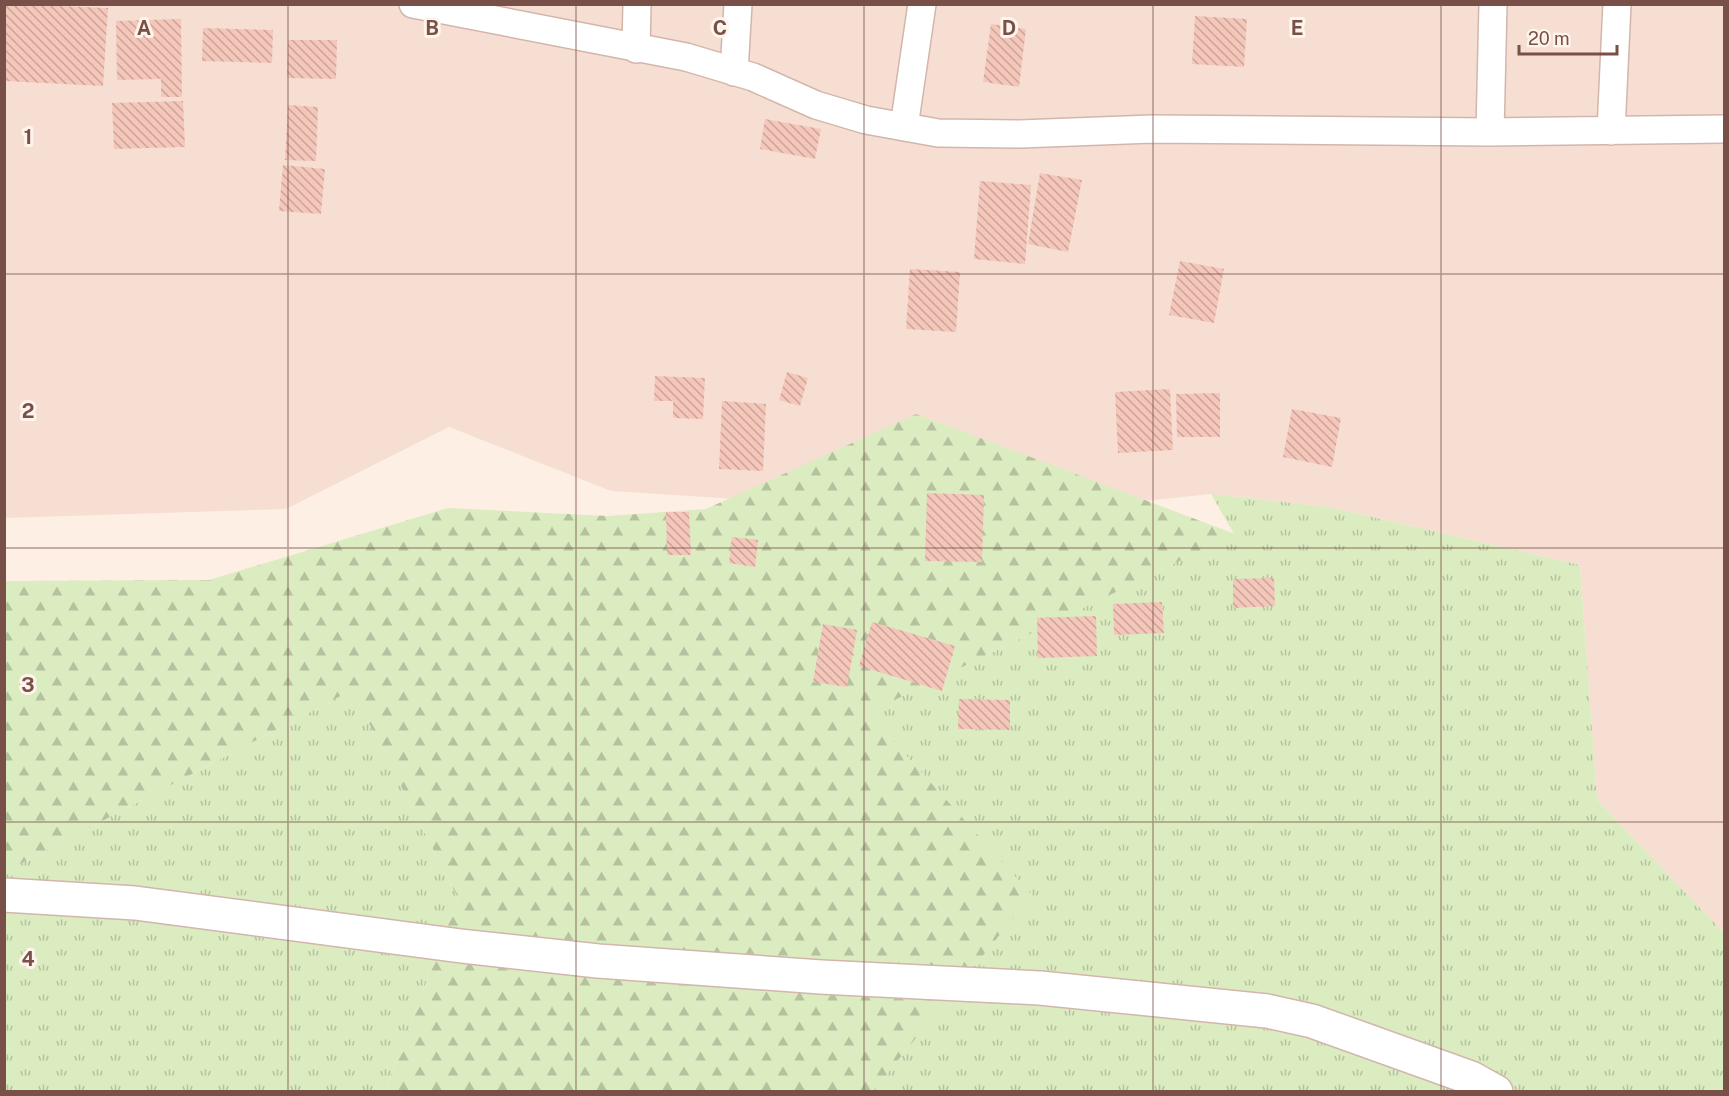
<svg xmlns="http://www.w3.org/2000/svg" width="1729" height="1096" viewBox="0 0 1729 1096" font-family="'Public Sans',sans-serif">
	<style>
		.residential { fill: #f6dfd2 }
		.grass { fill: url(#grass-tufts) }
		.forest { fill: url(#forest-firs) }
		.building { fill: url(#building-back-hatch) }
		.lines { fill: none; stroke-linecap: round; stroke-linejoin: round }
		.minor-casing { stroke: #d2b6ac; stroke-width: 30 }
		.tertiary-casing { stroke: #d2b6ac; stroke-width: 36 }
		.minor { stroke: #fff; stroke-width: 27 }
		.tertiary { stroke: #fff; stroke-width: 33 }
		.grid { fill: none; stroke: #785048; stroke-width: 1.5; stroke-opacity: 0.55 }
		.grid-label { font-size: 20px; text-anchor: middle; font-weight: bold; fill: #785048; stroke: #fff4eb; stroke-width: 6; stroke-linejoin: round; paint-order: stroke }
	</style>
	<defs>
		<pattern id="grass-tufts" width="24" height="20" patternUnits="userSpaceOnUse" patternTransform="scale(1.5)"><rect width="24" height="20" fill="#dbecc1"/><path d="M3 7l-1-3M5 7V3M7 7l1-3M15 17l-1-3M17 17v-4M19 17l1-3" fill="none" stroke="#b6c29f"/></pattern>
		<pattern id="forest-firs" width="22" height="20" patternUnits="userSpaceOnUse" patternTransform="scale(1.5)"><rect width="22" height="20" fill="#dbecc1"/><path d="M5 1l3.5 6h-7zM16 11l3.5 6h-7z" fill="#b6c29f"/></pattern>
		<pattern id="building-back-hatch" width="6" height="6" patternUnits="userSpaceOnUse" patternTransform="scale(1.5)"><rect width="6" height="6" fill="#f5c7ba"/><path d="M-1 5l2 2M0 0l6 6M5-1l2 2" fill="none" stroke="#cba499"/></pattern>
	</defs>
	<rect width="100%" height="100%" fill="#feefe4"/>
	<path class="residential" d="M4 5H1724V933L1597 800 1580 565 1329 507 1211 494 1003 516 611 491 449 427 286 509 5 518Z"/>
	<path class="grass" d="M1211 494 1329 507 1580 565 1597 800 1724 933V1091H873L1031 895 868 713 1234 534Z
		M352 690 458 898 385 1091 5 1092V872Z"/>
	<path class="forest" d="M916 414 1235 534 868 713 1032 895 873 1091H385L458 898 352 690 5 872V581L209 580 448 508 608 516 706 509Z"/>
	<path class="building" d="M4 4 108 8 103 86 4 81Z
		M1195 16 1247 19 1244 67 1192 64Z
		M181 19 182 97H161V79L117 80 116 21Z
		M991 24 1026 29 1019 87 983 82Z
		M203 28 273 30 272 63 202 61Z
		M288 40H337L336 79 287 78Z
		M183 101 185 147 114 149 112 103Z
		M288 105 318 107 316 161 285 160Z
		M765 119 821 129 815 159 760 149Z
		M283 165 325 169 321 214 279 211Z
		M1040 173 1082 180 1068 252 1028 244Z
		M980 181 1031 185 1025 264 974 259Z
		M1180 261 1224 269 1214 323 1169 315Z
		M910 269 960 272 956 332 906 329Z
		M787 372 808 378 800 406 779 400Z
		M655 376 705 378 703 419 673 418V401H654Z
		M1170 389 1173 450 1118 453 1115 392Z
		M1220 393V437H1177L1176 394Z
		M722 401 766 404 763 471 719 469Z
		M1292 409 1341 418 1332 467 1283 457Z
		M927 493 984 495 982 562 925 561Z
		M666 512H689L691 555H667Z
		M732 537 758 540 755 567 729 563Z
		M1274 578 1275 606 1233 608V579Z
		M1162 602 1164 633 1114 635 1113 604Z
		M1096 616 1097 656 1038 658 1037 618Z
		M872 622 955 646 942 691 859 666Z
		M823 624 857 630 847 687 813 682Z
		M959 699 1010 700V730L958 729Z"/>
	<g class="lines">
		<g class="minor-casing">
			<path id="minor" d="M413 4 686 57 753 77 816 105 866 120 938 133 1020 134 1152 129 1490 132 1724 129
				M636 49 637 4
				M734 72 738 4
				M904 127 922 4
				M1611 131 1617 4
				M1490 132 1493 4"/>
		</g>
		<g class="tertiary-casing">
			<path id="tertiary" d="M4 895 135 903 461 946 598 961 821 977 1040 988 1267 1011 1312 1021 1471 1078 1496 1092"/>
		</g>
		<use href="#minor" class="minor"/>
		<use href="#tertiary" class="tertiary"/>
	</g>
	<path class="grid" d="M288 4V1092M576 4V1092M864 4V1092M1153 4V1092M1441 4V1092M4 274H1724M4 548H1724M4 822H1724"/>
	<g class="grid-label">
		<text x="144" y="35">A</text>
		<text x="432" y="35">B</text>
		<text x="720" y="35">C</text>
		<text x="1009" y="35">D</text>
		<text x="1297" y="35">E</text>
		<text x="28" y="144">1</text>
		<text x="28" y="418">2</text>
		<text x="28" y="692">3</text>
		<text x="28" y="966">4</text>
	</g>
	<rect width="1729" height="1096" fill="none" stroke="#785048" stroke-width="12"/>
	<path d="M1519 45v9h98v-9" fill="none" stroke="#785048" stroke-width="3"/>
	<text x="1528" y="45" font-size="18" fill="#785048" stroke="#fff4eb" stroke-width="4.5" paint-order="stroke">20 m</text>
</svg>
